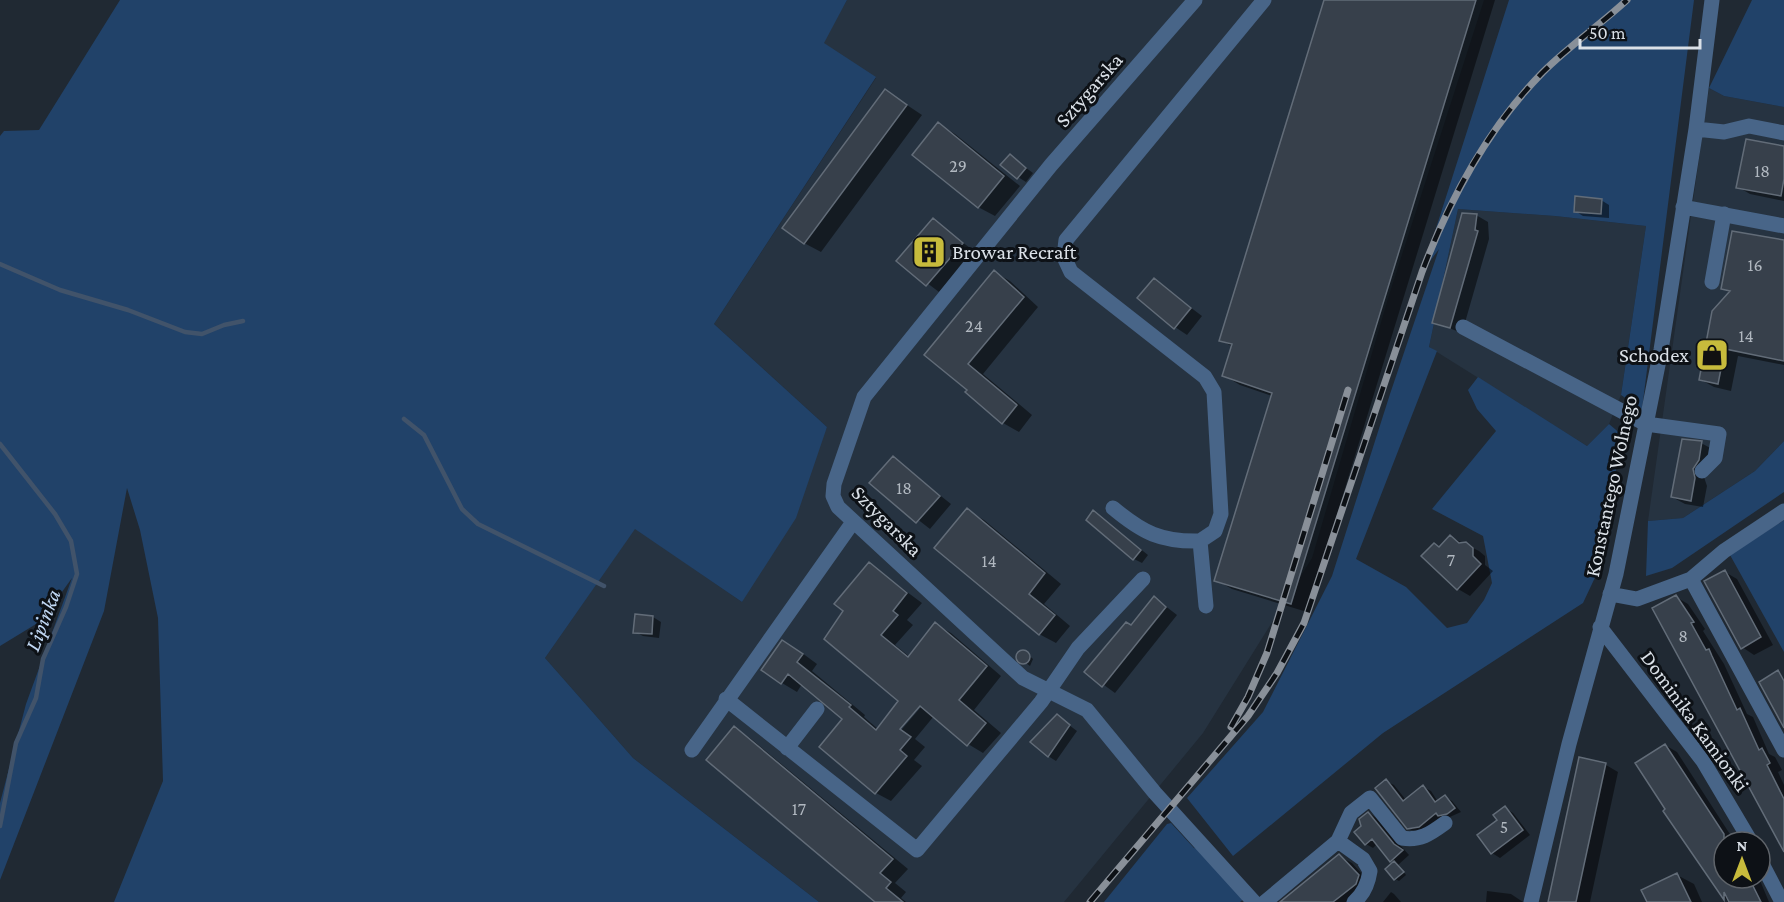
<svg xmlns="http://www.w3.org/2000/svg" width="1784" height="902" viewBox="0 0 1784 902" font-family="'Crimson Pro',serif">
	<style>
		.built { fill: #263341 }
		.green { fill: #214269 }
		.shadow { fill: #0007; fill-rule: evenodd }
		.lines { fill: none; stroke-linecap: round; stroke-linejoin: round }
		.stream { stroke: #41536a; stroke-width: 4.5 }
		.building { fill: #37404b; stroke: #626c78; stroke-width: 1.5 }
		.minor { stroke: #486588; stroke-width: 15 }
		.rail-casing { stroke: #899099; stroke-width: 7 }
		.rail { stroke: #0d1116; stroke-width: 4.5; stroke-dasharray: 14; stroke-linecap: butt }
		.labels { text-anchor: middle; stroke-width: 6; stroke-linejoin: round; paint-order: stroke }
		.number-label { font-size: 18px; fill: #b1b8c0 }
		.street-label { font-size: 21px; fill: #dae0e7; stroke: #0d1116 }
		.poi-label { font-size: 21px; fill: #dae0e7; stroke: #0d1116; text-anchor: start }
		.water-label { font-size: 22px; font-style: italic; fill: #c1d8f4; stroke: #0d1116 }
	</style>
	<rect width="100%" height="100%" fill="#202933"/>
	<path class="built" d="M847 0H1484L1389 295 1312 558 1203 733 1064 902H819L633 758 545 658 635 528 742 602 827 427 714 324 876 78 823 43Z
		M1709 88 1724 96 1784 107V441L1755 471 1683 518 1648 521Z
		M1458 209 1555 216 1646 226 1621 395 1609 424 1587 446 1429 347Z"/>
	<path class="green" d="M120 0H847L824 43 876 77 714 324 827 427 796 518 742 602 635 529 545 658 633 758 819 902H114L163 781 158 618 140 530 127 488 104 611 0 880V803L26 704 72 578 41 621 0 646V136L4 131 39 130Z
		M1509 0H1694L1642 409 1621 395 1646 226 1555 216 1458 209 1429 347 1437 351 1356 559 1406 587 1447 628 1467 623 1484 600 1492 583 1483 536 1432 509 1496 431 1477 409 1468 390 1478 377 1587 446 1609 424 1622 435 1599 569 1583 603 1383 733 1233 856 1187 798 1263 712 1332 576 1390 394 1439 249 1422 272Z
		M1752 0H1784V107L1724 96 1709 88Z
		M1784 441V492L1672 568 1646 576 1648 521 1683 518 1755 471Z
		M1784 520V652L1730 555Z
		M1171 823 1194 848 1209 851 1246 897 1240 902H1104L1167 824Z"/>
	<path class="shadow" d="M1326 0H1495L1307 612 1232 589 1216 580 1272 396 1240 385 1223 375 1233 347 1221 340Z
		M886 91 922 115 821 252 804 243Z
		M939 124 955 134 1020 186 995 216 978 207Z
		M1784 148V201L1750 194 1738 187Z
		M1010 156 1033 173 1026 182 1018 177Z
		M1601 200 1609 205V218L1583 216 1575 211Z
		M1476 215 1488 222 1489 239 1462 333 1433 322Z
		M933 220 974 251 939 292 898 261Z
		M1784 242V365L1738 356 1731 391 1714 387 1701 380 1731 293 1722 288Z
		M994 272 1010 281 1038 307 983 374 1032 415 1019 432 1003 423 967 392 969 390 926 354Z
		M1154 280 1202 316 1187 335 1175 327Z
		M1701 443 1714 450 1704 477 1707 486 1703 507 1685 504 1672 497Z
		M893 458 951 504 930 529 871 483Z
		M967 510 984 520 1061 584 1044 604 1070 626 1056 643 1039 634Z
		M1094 512 1148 555 1142 563 1134 559Z
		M1451 537 1479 551 1485 556V565L1493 571 1470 596 1458 589 1440 548Z
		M869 564 922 603 907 620 913 625 895 645 910 657 935 624 951 633 1001 676 974 710 1001 733 983 753 968 744 934 716 915 739 925 747 914 760 922 766 891 801 876 793 845 719 802 684 797 692 782 683 798 650 817 664 812 671 865 715 864 717 878 729 900 700 845 611ZM924 699 926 701 897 735 900 727Z
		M1725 572 1737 579 1773 645 1754 655 1742 647Z
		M1676 597 1688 604 1705 629 1703 631 1724 664 1747 714 1753 717 1769 754 1775 757 1782 770 1778 772 1784 785V848Z
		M1155 598 1177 615 1115 693 1086 672Z
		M653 617 661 622 659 638 643 636 635 632Z
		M1025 652 1033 659 1030 666 1016 656 1019 653Z
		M1057 716 1077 731 1056 761 1048 756Z
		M735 728 750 738 908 869 895 883 906 892 901 898 906 902H881Z
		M1665 745 1677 752 1735 842H1724V878H1759L1769 902H1728L1689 848 1637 763Z
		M1606 765 1618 772 1590 902H1550Z
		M1386 781 1394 785 1406 800 1423 787 1431 791 1438 802 1445 797 1452 801 1461 812 1416 832 1408 828Z
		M1505 808 1513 813 1530 835 1500 858 1492 853 1479 836 1499 820Z
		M1369 813 1376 818 1409 855 1398 865 1406 875 1399 881 1395 879V863L1377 844 1373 848 1366 844 1363 827Z
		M1339 856 1352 863 1371 884 1354 902H1294Z
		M1677 875 1694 884 1702 902H1649Z
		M1487 891 1511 894 1523 902H1486Z
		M1391 892 1394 894 1401 902H1383Z"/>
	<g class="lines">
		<path class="stream" d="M0 264 60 290 128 310 185 332 202 334 224 325 243 321
			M404 419 424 435 462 509 478 524 604 586
			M0 444 55 514 71 541 77 574 66 607 43 659 36 698 16 743 0 826"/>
	</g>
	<path class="building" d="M1324 0H1476L1291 604 1214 581 1272 393 1222 376 1232 344 1219 341Z
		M885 89 907 105 804 244 782 228Z
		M938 122 1004 176 978 208 912 155Z
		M1746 139 1784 146V179L1781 196 1736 188Z
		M1010 154 1026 168 1017 179 1000 165Z
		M1575 196 1602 199 1601 214 1574 212Z
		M1462 213 1477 214 1475 230 1478 231 1450 328 1432 323Z
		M933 218 963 243 926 286 896 261Z
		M1732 231 1784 240V361L1725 349 1718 384 1699 380 1712 311 1730 291 1721 289Z
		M994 270 1024 297 968 364 1017 405 1002 424 965 392 967 390 924 355Z
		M1154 278 1191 308 1174 329 1137 298Z
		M1682 439 1702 441 1699 460 1693 469 1695 478 1691 501 1671 497Z
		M893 456 940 496 916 523 869 483Z
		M967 508 1045 573 1029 594 1055 615 1039 635 934 548Z
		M1093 510 1141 550 1133 560 1086 520Z
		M1450 535 1459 543 1466 542 1473 548V556L1481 564 1457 590 1421 556 1434 543 1439 547Z
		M869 562 907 593 893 611 898 615 881 635 908 657 935 622 987 666 959 700 986 723 967 746 920 706 900 729 911 737 900 750 907 756 875 794 819 747 842 719 788 674 781 684 761 670 782 640 803 654 797 662 851 705 849 707 876 730 898 701 824 639 843 611 834 604Z
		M1725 570 1761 637 1741 649 1704 581Z
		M1676 595 1694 622 1691 623 1706 650 1709 649 1712 656 1737 710 1740 708 1759 750 1762 748 1770 763 1767 765 1784 799V852L1652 608Z
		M1154 596 1166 607 1102 687 1084 672 1126 622 1131 625Z
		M635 614 653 616 652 634 633 633Z
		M1016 657a7 7 0 1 1 14 0a7 7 0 1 1-14 0Z
		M1778 670 1784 681V728L1759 682Z
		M1057 714 1070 725 1048 757 1030 742Z
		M734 726 893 859 880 873 891 882 886 888 903 902H875L706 760Z
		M1665 744 1724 834V878H1749L1761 902H1729L1724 892V900L1663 811 1665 809 1635 763Z
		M1579 757 1606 763 1576 902H1548Z
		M1386 779 1403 801 1423 785 1435 802 1445 795 1455 808 1447 814 1438 816 1436 813 1419 827 1407 829 1375 788Z
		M1505 806 1523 830 1491 854 1477 835 1497 820 1493 815Z
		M1368 812 1394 844 1403 850 1390 862 1372 839 1365 845 1354 832 1361 826 1359 819Z
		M1339 854 1359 875 1356 884 1333 902H1280Z
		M1394 861 1404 872 1394 880 1385 869Z
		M1677 873 1691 902H1647L1641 890Z"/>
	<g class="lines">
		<path class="minor" d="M1195 0 1051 165 864 397 834 484 833 496 838 507 1023 678 1087 710 1155 793 1254 902
			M1696 129 1724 132 1749 126 1784 133
			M1683 207 1784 226
			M1712 282 1724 214
			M1463 327 1646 424 1719 434 1715 458 1702 471
			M1113 508C1143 533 1161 542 1200 541L1206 606
			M1200 541 1215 531 1221 514 1214 392 1205 377 1071 272 1064 257 1066 240 1264 0
			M1691 579 1784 750
			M1610 594 1637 599 1691 579 1724 551 1784 511
			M1600 627 1703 761 1751 842
			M726 699 917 850 1041 702 1078 648 1143 579
			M787 748 817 709
			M692 750 853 522
			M1338 841 1363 859 1370 871C1368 884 1364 894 1354 902
			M1760 860 1782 902
			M1265 902 1338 841 1351 813 1370 798 1402 838C1420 841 1430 834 1445 823
			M1531 902 1569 744 1616 574 1661 350 1696 129 1712 0"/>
		<g class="rail-casing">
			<path id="rail" d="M1231 727 1248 697 1267 653 1348 390
				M1090 902 1248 716 1277 673 1304 623 1422 272C1450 198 1487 129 1543 72 1569 46 1600 25 1627 0"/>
		</g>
		<use href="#rail" class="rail"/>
	</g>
	<defs>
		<g id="building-square" transform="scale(1.725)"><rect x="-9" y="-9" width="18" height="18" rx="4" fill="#c7bb3c" stroke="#0d1116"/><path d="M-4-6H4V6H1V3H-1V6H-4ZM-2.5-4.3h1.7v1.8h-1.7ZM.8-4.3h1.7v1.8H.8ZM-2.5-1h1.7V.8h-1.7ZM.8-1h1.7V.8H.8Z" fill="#111"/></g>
		<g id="shop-square" transform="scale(1.725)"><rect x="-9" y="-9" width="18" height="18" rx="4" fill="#c7bb3c" stroke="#0d1116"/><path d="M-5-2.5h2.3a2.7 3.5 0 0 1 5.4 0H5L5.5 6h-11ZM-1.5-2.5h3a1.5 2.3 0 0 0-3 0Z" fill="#111"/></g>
	</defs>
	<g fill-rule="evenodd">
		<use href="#building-square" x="929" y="252"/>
		<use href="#shop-square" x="1712" y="355"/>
	</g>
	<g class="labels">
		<g class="number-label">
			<text x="958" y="172">29</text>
			<text x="1762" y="177">18</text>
			<text x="1755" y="271">16</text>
			<text x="974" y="332">24</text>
			<text x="1746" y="342">14</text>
			<text x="904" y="494">18</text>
			<text x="1451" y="566">7</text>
			<text x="989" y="567">14</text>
			<text x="1683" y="642">8</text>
			<text x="799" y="815">17</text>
			<text x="1504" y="833">5</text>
		</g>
		<g class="street-label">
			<text transform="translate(1089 90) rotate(-49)" y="7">Sztygarska</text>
			<text transform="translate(1611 486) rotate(-78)" y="7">Konstantego Wolnego</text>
			<text transform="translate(887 521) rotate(45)" y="7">Sztygarska</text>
			<text transform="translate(1695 721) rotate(54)" y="7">Dominika Kamionki</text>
		</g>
		<g class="poi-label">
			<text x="952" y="259">Browar Recraft</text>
			<text x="1689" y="362" text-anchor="end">Schodex</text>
		</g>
		<g class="water-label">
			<text transform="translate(42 620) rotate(-69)" y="8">Lipinka</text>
		</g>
	</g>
	<g transform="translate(1742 860)"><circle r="28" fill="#0d1116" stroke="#5f646a" stroke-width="1.5"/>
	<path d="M0-4.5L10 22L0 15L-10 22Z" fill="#c7bb3c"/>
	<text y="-9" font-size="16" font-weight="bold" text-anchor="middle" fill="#dae0e7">N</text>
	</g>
	<path d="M1580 39v9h120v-9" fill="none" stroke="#dae0e7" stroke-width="3"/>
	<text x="1589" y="39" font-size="18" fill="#dae0e7" stroke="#0d1116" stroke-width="4.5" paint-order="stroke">50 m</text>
</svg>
